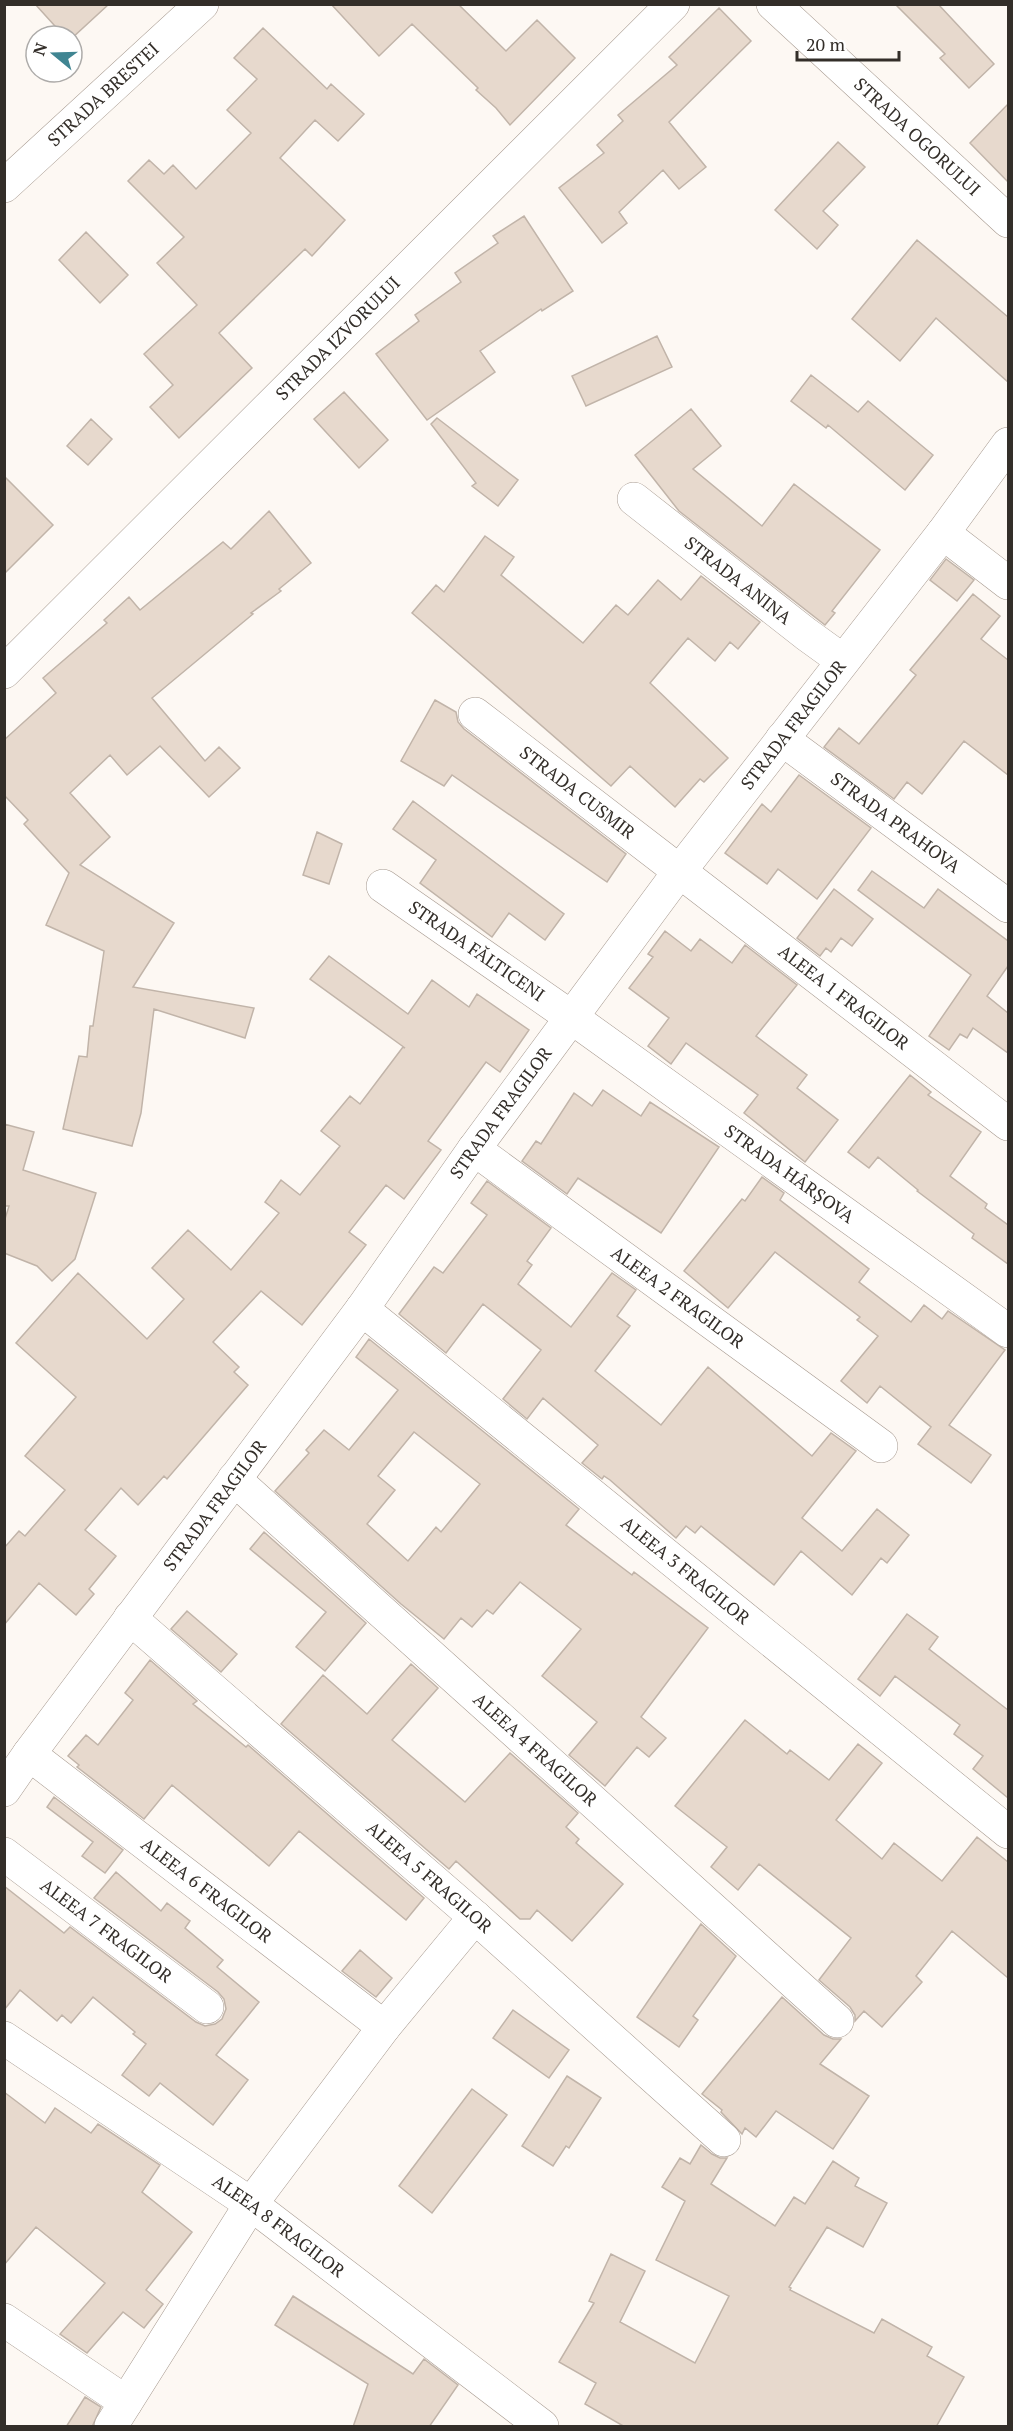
<svg xmlns="http://www.w3.org/2000/svg" width="1013" height="2431" viewBox="0 0 1013 2431" font-family="'PT Serif',serif">
	<style>
		.building { fill: #e7d9cd; stroke: #c1b4a9; stroke-width: 1.5; fill-rule: evenodd }
		.lines { fill: none; stroke-linecap: round; stroke-linejoin: round }
		.minor-casing { stroke: #a6998f; stroke-width: 34 }
		.major-casing { stroke: #a6998f; stroke-width: 34 }
		.minor { stroke: #fff; stroke-width: 33 }
		.major { stroke: #fff; stroke-width: 33 }
		.labels { text-anchor: middle; stroke-width: 5; stroke-linejoin: round; paint-order: stroke }
		.street-label { font-size: 18px; fill: #332e29; stroke: #fff }
	</style>
	<rect width="100%" height="100%" fill="#fdf8f3"/>
	<path class="building" d="M35 4H109L72 38V36H64Z
		M331 4H458L506 51 537 20 575 58 510 125 496 108 476 90 478 88 412 24 379 56Z
		M895 4H938L994 64 969 88 940 58 945 54Z
		M719 8 751 41 669 122 706 167 679 189 663 170 619 212 627 223 602 243 559 188 604 153 597 145 623 121 618 115 677 65 669 57Z
		M263 28 327 89 331 84 364 114 338 141 315 120 280 158 345 220 312 256 305 249 219 333 252 368 179 438 150 407 173 385 144 354 197 305 157 263 184 237 128 181 149 160 164 174 173 165 196 189 251 133 227 110 257 79 234 58Z
		M1008 104V182L970 143Z
		M838 142 865 167 823 211 838 225 817 249 775 210Z
		M524 216 573 291 542 311 541 309 480 351 495 372 427 420 376 354 419 321 415 315 461 282 455 273 498 243 493 236Z
		M86 232 128 275 100 303 59 260Z
		M917 240 1008 317V382L936 318 900 361 852 319Z
		M657 336 672 367 586 406 572 376Z
		M811 375 858 412 868 401 933 455 905 490 828 425 826 428 791 401Z
		M344 392 388 440 359 468 314 419Z
		M691 409 721 446 693 469 762 526 794 484 880 550 832 611 835 613 825 625 679 511 635 455Z
		M437 418 518 480 498 506 472 486 476 483 431 424Z
		M91 419 112 439 88 465 67 446Z
		M4 476 53 525 4 574Z
		M269 511 311 563 279 589 281 591 251 613 253 614 152 698 205 761 219 747 240 768 209 797 160 746 127 775 110 755 70 793 110 837 80 865 174 923 133 987 254 1008 245 1038 154 1009 141 1113 132 1146 63 1129 79 1056 87 1057 90 1026H93L104 951 46 925 69 873 24 824 28 820 4 795V740L56 693 43 678 107 623 104 620 129 597 140 610 223 542 231 549Z
		M485 536 514 557 501 575 583 643 616 605 628 615 658 580 681 600 701 576 760 622 738 649 730 642 715 661 688 638 650 683 728 758 704 782 700 779 675 807 630 766 611 786 412 613 436 585 444 592Z
		M946 559 974 580 957 601 930 580Z
		M973 594 1000 616 981 639 1008 660V775L964 741 922 794 907 782 894 799 824 747 839 728 859 744 916 675 910 670Z
		M435 700 456 712 458 722 464 729 626 854 607 882 452 775 444 786 401 761Z
		M799 775 871 828 817 899 778 869 767 884 725 853 762 804 771 812Z
		M413 801 564 914 545 940 509 913 492 937 420 883 436 860 393 829Z
		M317 832 342 844 329 884 303 875Z
		M872 871 924 908 938 889 1008 941V966L987 996 1008 1013V1053L973 1028 967 1038 960 1034 949 1050 929 1036 971 975 858 890Z
		M834 889 873 919 852 946 841 938 831 952 826 948 820 956 797 938Z
		M665 931 691 951 700 939 732 963 745 945 797 985 756 1036 807 1075 797 1088 838 1120 805 1162 744 1113 758 1095 686 1043 671 1064 648 1046 669 1018 629 988 653 957 648 954Z
		M329 956 408 1014 432 980 469 1007 477 994 529 1030 500 1072 486 1062 428 1141 441 1150 404 1199 386 1185 349 1232 366 1245 302 1325 261 1291 213 1342 239 1367 234 1372 248 1385 167 1479 164 1476 138 1505 121 1488 85 1530 116 1556 89 1589 94 1594 76 1615 39 1583 4 1625V1548L19 1531 25 1536 65 1490 25 1456 76 1397 16 1343 78 1273 147 1339 184 1299 152 1268 188 1230 231 1270 279 1213 265 1202 281 1180 300 1195 340 1146 321 1131 350 1096 360 1104 403 1047 405 1048 310 979Z
		M910 1075 931 1092 928 1095 981 1132 950 1176 987 1204 985 1208 1008 1225V1264L972 1238 974 1234 917 1191 918 1190 878 1157 869 1168 848 1152Z
		M603 1090 641 1116 650 1102 719 1147 661 1233 578 1178 567 1194 522 1161 536 1141 541 1144 574 1093 592 1106Z
		M4 1124 34 1132 23 1170 96 1193 75 1259 52 1281 37 1266 4 1253V1222L9 1206H4Z
		M762 1177 784 1193 780 1200 869 1269 859 1282 911 1322 924 1305 942 1319 948 1311 1005 1350 949 1425 991 1455 971 1483 918 1444 931 1427 880 1386 867 1403 841 1381 878 1336 857 1320 860 1317 775 1252 728 1308 684 1271 742 1199 745 1201Z
		M487 1181 551 1228 527 1261 532 1265 518 1284 571 1327 612 1273 636 1290 617 1316 630 1326 595 1371 661 1425 708 1367 812 1456 831 1433 856 1451 802 1518 842 1551 877 1509 909 1535 887 1563 881 1558 852 1595 801 1551 774 1585 701 1526 695 1533 686 1526 676 1538 610 1480 604 1476 602 1479 582 1463 598 1445 543 1398 527 1419 503 1399 541 1350 483 1304 446 1353 399 1314 434 1267 443 1273 487 1215 471 1203Z
		M369 1339 579 1509 566 1525 632 1575 634 1572 708 1628 641 1717 666 1738 649 1757 637 1747 605 1786 569 1755 597 1722 542 1676 581 1629 520 1582 493 1614 487 1610 472 1627 461 1618 444 1639 401 1604 275 1491 309 1453 306 1450 324 1430 349 1450 398 1390 356 1357ZM414 1432 480 1484 441 1532 436 1527 408 1561 367 1524 395 1490 378 1476Z
		M264 1532 366 1623 325 1671 296 1647 326 1612 250 1549Z
		M187 1611 237 1654 221 1672 171 1629Z
		M907 1614 938 1637 929 1649 1008 1710V1798L973 1769 983 1756 954 1734 960 1725 895 1676 880 1696 858 1679Z
		M150 1660 197 1701 193 1704 246 1747 248 1745 424 1898 406 1920 299 1831 269 1866 172 1785 144 1819 77 1767 79 1765 68 1756 86 1735 98 1745 133 1700 125 1693Z
		M411 1664 438 1688 392 1740 465 1802 510 1753 578 1813 566 1827 579 1839 576 1843 623 1884 572 1941 537 1910 530 1919H520L456 1861 449 1869 281 1724 323 1675 367 1714Z
		M745 1720 787 1754 790 1750 829 1780 858 1744 882 1763 836 1820 882 1859 894 1843 942 1881 977 1837 1008 1862V1978L952 1931 916 1976 922 1982 882 2027 864 2011 855 2021V2015L850 2007 819 1980 851 1938 759 1864 738 1890 711 1867 727 1847 675 1806Z
		M54 1797 123 1850 105 1873 82 1856 93 1842 47 1807Z
		M116 1872 161 1911 167 1903 190 1921 185 1928 223 1960 217 1967 259 2002 216 2055 248 2080 213 2125 160 2083 149 2096 122 2075 146 2044 133 2034 135 2032 93 1997 71 2023 62 2015 57 2021 20 1990 4 2010V1886L64 1933 70 1927 196 2022 205 2026 215 2024 222 2019 226 2009 224 1999 218 1992 94 1898Z
		M701 1924 736 1956 693 2016 698 2020 679 2047 637 2017Z
		M360 1950 392 1978 376 1997 342 1971Z
		M782 1997 824 2035 833 2039H841L820 2064 869 2096 833 2149 776 2111 756 2137 745 2128 742 2134 721 2112 722 2110 702 2094Z
		M513 2010 569 2050 549 2078 493 2038Z
		M567 2076 601 2098 569 2148 566 2146 553 2166 522 2146Z
		M472 2089 507 2115 432 2213 399 2186Z
		M4 2092 45 2123 55 2108 91 2133 98 2124 160 2165 142 2192 192 2232 146 2290 163 2304 144 2328 123 2312 87 2353 60 2334 105 2283 36 2227 4 2265Z
		M701 2145 712 2154 720 2158H727L711 2184 775 2226 794 2197 805 2204 833 2161 859 2178 855 2186 887 2203 863 2247 827 2227 789 2287 791 2288 790 2290 874 2333 882 2319 932 2347 927 2356 964 2377 936 2427H625L585 2404 596 2383 559 2362 594 2303 589 2301 611 2254 645 2271 620 2322 695 2363 729 2296 656 2260 685 2201 662 2187 680 2158 690 2164Z
		M293 2296 413 2374 424 2359 458 2385 429 2427H353L368 2384 275 2325Z
		M85 2397 101 2407 92 2427H66Z"/>
	<g class="lines">
		<g class="minor-casing">
			<g id="minor">
				<path id="s1" d="M773 4 1008 221"/>
				<path id="s2" d="M634 499 806 634 842 660"/>
				<path d="M943 533 1008 583"/>
				<path id="s3" d="M4 672 673 4"/>
				<path id="s4" d="M475 714 1008 1124"/>
				<path id="s5" d="M782 739 1008 906"/>
				<path id="s6" d="M383 886 571 1017 1008 1331"/>
				<path id="s7" d="M474 1149 881 1446"/>
				<path id="s8" d="M362 1309 1008 1832"/>
				<path id="s9" d="M234 1479 837 2021"/>
				<path id="s10" d="M130 1618 475 1917 724 2140"/>
				<path id="s11" d="M29 1754 384 2027"/>
				<path id="s12" d="M4 1790 29 1754 362 1309 474 1149 679 872 943 533 1008 444"/>
				<path id="s13" d="M4 1854 207 2007"/>
				<path id="s14" d="M4 2038 251 2204 542 2426"/>
				<path d="M4 2320 126 2402"/>
				<path d="M111 2426 251 2204 384 2027 475 1917"/>
			</g>
		</g>
		<g class="major-casing">
			<g id="major">
				<path id="s15" d="M4 186 202 4"/>
			</g>
		</g>
		<use href="#minor" class="minor"/>
		<use href="#major" class="major"/>
	</g>
	<g class="labels">
		<g class="street-label">
			<text dy="6" stroke="none"><textPath href="#s15" startOffset="135">STRADA BRESTEI</textPath></text>
			<text dy="6" stroke="none"><textPath href="#s1" startOffset="196">STRADA OGORULUI</textPath></text>
			<text dy="6" stroke="none"><textPath href="#s3" startOffset="472">STRADA IZVORULUI</textPath></text>
			<text dy="6" stroke="none"><textPath href="#s2" startOffset="132">STRADA ANINA</textPath></text>
			<text dy="6" stroke="none"><textPath href="#s12" startOffset="1326">STRADA FRAGILOR</textPath></text>
			<text dy="6" stroke="none"><textPath href="#s4" startOffset="129">STRADA CUSMIR</textPath></text>
			<text dy="6" stroke="none"><textPath href="#s5" startOffset="141">STRADA PRAHOVA</textPath></text>
			<text dy="6" stroke="none"><textPath href="#s6" startOffset="114">STRADA FĂLTICENI</textPath></text>
			<text dy="6" stroke="none"><textPath href="#s4" startOffset="465">ALEEA 1 FRAGILOR</textPath></text>
			<text dy="6" stroke="none"><textPath href="#s12" startOffset="840">STRADA FRAGILOR</textPath></text>
			<text dy="6" stroke="none"><textPath href="#s6" startOffset="498">STRADA HÂRȘOVA</textPath></text>
			<text dy="6" stroke="none"><textPath href="#s7" startOffset="252">ALEEA 2 FRAGILOR</textPath></text>
			<text dy="6" stroke="none"><textPath href="#s12" startOffset="354">STRADA FRAGILOR</textPath></text>
			<text dy="6" stroke="none"><textPath href="#s8" startOffset="416">ALEEA 3 FRAGILOR</textPath></text>
			<text dy="6" stroke="none"><textPath href="#s9" startOffset="405">ALEEA 4 FRAGILOR</textPath></text>
			<text dy="6" stroke="none"><textPath href="#s10" startOffset="396">ALEEA 5 FRAGILOR</textPath></text>
			<text dy="6" stroke="none"><textPath href="#s11" startOffset="224">ALEEA 6 FRAGILOR</textPath></text>
			<text dy="6" stroke="none"><textPath href="#s13" startOffset="128">ALEEA 7 FRAGILOR</textPath></text>
			<text dy="6" stroke="none"><textPath href="#s14" startOffset="333">ALEEA 8 FRAGILOR</textPath></text>
		</g>
	</g>
	<rect width="1013" height="2431" fill="none" stroke="#332e29" stroke-width="12"/>
	<g transform="translate(54 54) rotate(289)"><circle r="28" fill="#ffffff" stroke="#adaba9" stroke-width="1.5"/>
	<path d="M0-4.5L10 22L0 15L-10 22Z" fill="#408592"/>
	<text y="-9" font-size="16" font-weight="bold" text-anchor="middle" fill="#332e29">N</text>
	</g>
	<path d="M797 51v9h102v-9" fill="none" stroke="#332e29" stroke-width="3"/>
	<text x="806" y="51" font-size="18" fill="#332e29" stroke="#ffffff" stroke-width="4.5" paint-order="stroke">20 m</text>
</svg>
